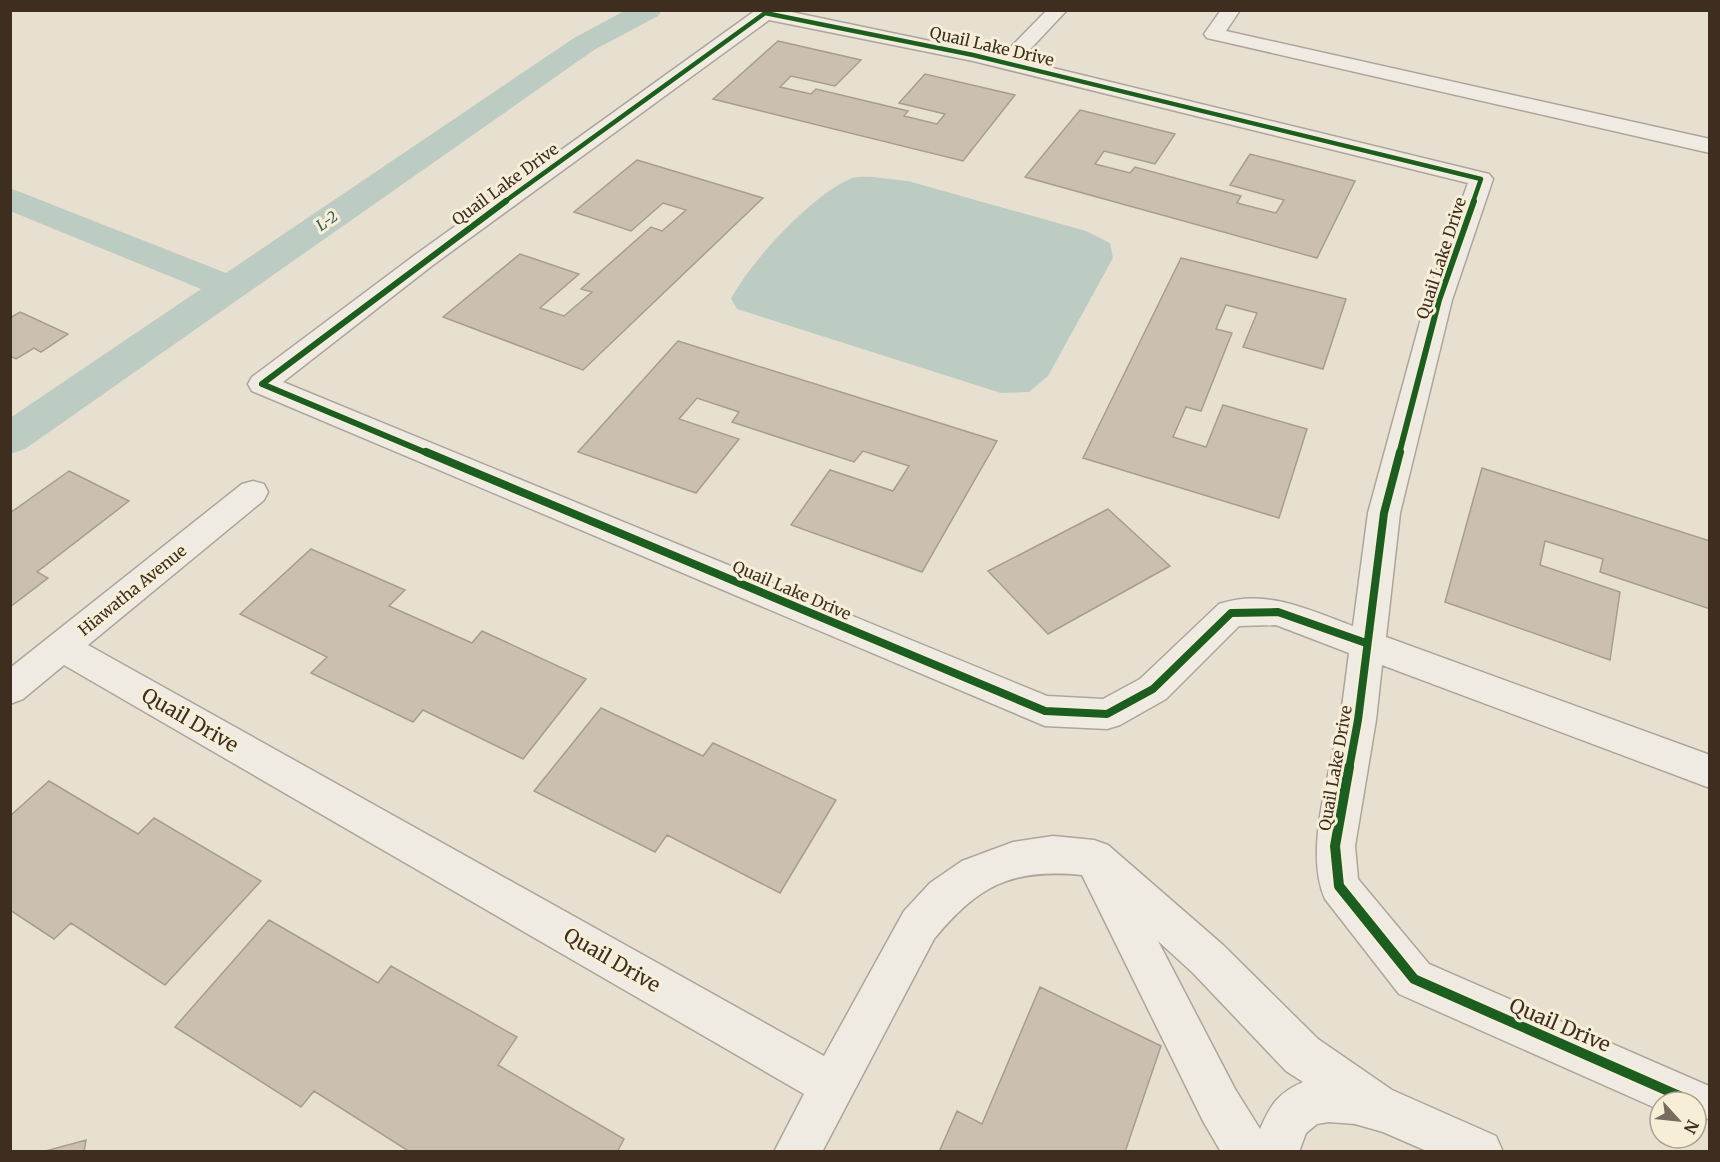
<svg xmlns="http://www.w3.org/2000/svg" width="1720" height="1162" viewBox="0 0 1720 1162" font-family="Merriweather,serif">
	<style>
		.water { fill: #bcccc2 }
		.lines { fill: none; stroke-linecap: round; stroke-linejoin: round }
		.canal { fill: #bcccc2; fill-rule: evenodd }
		.building { fill: #cbbfb2; stroke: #a89c90; stroke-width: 1.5 }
		.minor-casing { stroke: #ada599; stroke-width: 3 }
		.minor { fill: #efebe3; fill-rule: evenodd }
		.cycleway-far3-casing { stroke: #f7eed8; stroke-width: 7 }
		.cycleway-far2-casing { stroke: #f7eed8; stroke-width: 9 }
		.cycleway-far1-casing { stroke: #f7eed8; stroke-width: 11 }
		.cycleway-casing { stroke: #f7eed8; stroke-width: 14 }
		.cycleway-far3 { stroke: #1b5e20; stroke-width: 4.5 }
		.cycleway-far2 { stroke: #1b5e20; stroke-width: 6 }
		.cycleway-far1 { stroke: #1b5e20; stroke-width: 8 }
		.cycleway { stroke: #1b5e20; stroke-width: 10 }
		.labels { text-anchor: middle; stroke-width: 6; stroke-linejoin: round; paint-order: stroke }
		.far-water-label { font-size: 15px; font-style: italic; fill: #2f5d5a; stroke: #f7eed8 }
		.street-label { font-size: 16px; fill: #3d2e20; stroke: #f7eed8 }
		.near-street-label { font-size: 20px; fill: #3d2e20; stroke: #f7eed8 }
	</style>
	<rect width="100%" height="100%" fill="#e7e0d1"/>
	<path class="water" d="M873 177 908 181 1086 231 1110 243 1113 258 1048 376 1029 392 1001 393 737 309 731 299C750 262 812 195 850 179 857 176 866 177 873 177Z"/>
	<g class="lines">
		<path class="canal" d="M626 10H662L658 16 594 50 25 449 10 454V418L201 289 10 211V188L226 273 574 38Z"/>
	</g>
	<path class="building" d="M778 41 861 60 835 86 791 76 780 87 811 94 816 89 908 111 904 116 937 124 945 114 899 103 925 74 1015 95 963 161 713 99Z
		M1080 110 1175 134 1155 164 1104 151 1095 164 1130 173 1135 167 1241 196 1237 203 1276 213 1284 200 1230 185 1250 154 1355 181 1317 258 1025 177Z
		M637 160 763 198 583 370 443 317 520 254 579 274 540 308 564 316 592 292 581 289 651 227 662 231 686 210 663 203 631 231 574 212Z
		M1181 258 1346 299 1323 369 1243 347 1257 313 1226 305 1216 329 1232 333 1201 411 1186 407 1173 437 1206 447 1223 405 1307 429 1279 518 1083 458Z
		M20 312 68 334 41 352 34 348 16 359 10 356V318Z
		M678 341 997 441 922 572 791 525 830 470 893 491 909 466 863 451 854 462 732 422 739 412 697 398 679 419 739 439 696 493 578 452Z
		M1482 468 1710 541V609L1600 572 1603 559 1545 541 1540 565 1620 592 1610 660 1445 602Z
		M69 471 129 501 37 572 48 578 10 607V513Z
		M1108 509 1170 566 1048 634 988 571Z
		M311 549 405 590 389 606 472 643 482 631 586 679 523 759 423 710 413 722 311 673 327 657 240 614Z
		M601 708 703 756 713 743 836 800 780 893 667 835 655 852 534 791Z
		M49 781 138 834 154 818 261 881 165 985 71 923 54 939 10 910V816Z
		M269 920 378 983 391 966 517 1037 498 1065 624 1139 617 1152H410L314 1091 301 1107 175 1027Z
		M1040 987 1161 1046 1125 1152H939L957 1111 982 1124Z
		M86 1140 84 1152H42Z"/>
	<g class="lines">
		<g class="minor-casing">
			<path id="minor" d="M756 10H782L1002 56 1047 10H1067L1020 60 1489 174 1493 179 1452 300 1400 513 1386 637 1710 755V788L1382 665 1376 720 1355 846 1358 879 1429 964 1709 1086V1118L1696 1123V1102H1660V1110L1399 994 1325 899C1304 852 1329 776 1339 726 1343 702 1346 677 1349 653L1276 625 1239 626 1166 699 1120 725 1107 729 1045 726 252 391 248 384 252 377 415 255ZM769 20 973 61 1468 183 1426 300 1368 513 1353 626C1309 610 1266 588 1219 604L1140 679 1103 699 1047 696 283 382 433 265Z
				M1221 10H1240L1226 31 1710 139V153L1207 38 1204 34Z
				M253 481 264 484 268 492 264 500 88 645 824 1056 904 911 930 883 962 861 1013 842 1053 836 1094 840 1108 845 1223 945 1318 1039 1392 1090 1496 1136 1503 1152H1429L1383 1132 1355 1124 1329 1122 1317 1124 1306 1133 1299 1152H1221L1203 1121 1082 875C1011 868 978 886 934 939L822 1152H774L804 1094 64 665 23 699 10 704V668L242 484ZM1158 941 1193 973 1286 1071 1303 1082C1278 1093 1271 1104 1260 1129L1235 1089Z"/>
		</g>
		<use href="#minor" class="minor"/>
		<g class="cycleway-far3-casing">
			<path id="cycleway-far3" d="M504 202 765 13 973 55 1481 179 1473 202"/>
		</g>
		<g class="cycleway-far2-casing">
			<path id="cycleway-far2" d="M429 454 262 384 506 201
				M1399 454 1439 300 1474 201"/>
		</g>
		<g class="cycleway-far1-casing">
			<path id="cycleway-far1" d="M426 452 1045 711 1107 714 1153 689 1231 613 1278 612 1366 643
				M1349 769 1358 720 1384 513 1400 452"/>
		</g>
		<g class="cycleway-casing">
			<path id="cycleway" d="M1349 767 1335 846 1339 886 1414 979 1693 1102"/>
		</g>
		<use href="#cycleway-far3" class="cycleway-far3"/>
		<use href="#cycleway-far2" class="cycleway-far2"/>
		<use href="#cycleway-far1" class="cycleway-far1"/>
		<use href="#cycleway" class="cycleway"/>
	</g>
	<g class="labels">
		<g class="far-water-label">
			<text transform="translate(327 221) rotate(-35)" y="5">L-2</text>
		</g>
		<g class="street-label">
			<text transform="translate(992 46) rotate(13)" y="6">Quail Lake Drive</text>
			<text transform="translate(505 184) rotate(-36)" y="6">Quail Lake Drive</text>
			<text transform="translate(1441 258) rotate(-72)" y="6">Quail Lake Drive</text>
			<text transform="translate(132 590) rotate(-39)" y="6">Hiawatha Avenue</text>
			<text transform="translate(792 590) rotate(23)" y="6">Quail Lake Drive</text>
			<text transform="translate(1335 768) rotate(-80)" y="6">Quail Lake Drive</text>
		</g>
		<g class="near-street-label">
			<text transform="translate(190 720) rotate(30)" y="7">Quail Drive</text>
			<text transform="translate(612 960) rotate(30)" y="7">Quail Drive</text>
			<text transform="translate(1560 1025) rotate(23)" y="7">Quail Drive</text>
		</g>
	</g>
	<rect width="1720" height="1162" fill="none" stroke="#3d2e20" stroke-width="24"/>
	<g transform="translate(1678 1120) rotate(117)"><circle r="28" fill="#f7eed8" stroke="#ada18e" stroke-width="1.5"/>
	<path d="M0-4.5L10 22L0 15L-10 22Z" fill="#786c5e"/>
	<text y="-9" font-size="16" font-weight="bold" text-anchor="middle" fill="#3d2e20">N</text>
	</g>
</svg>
